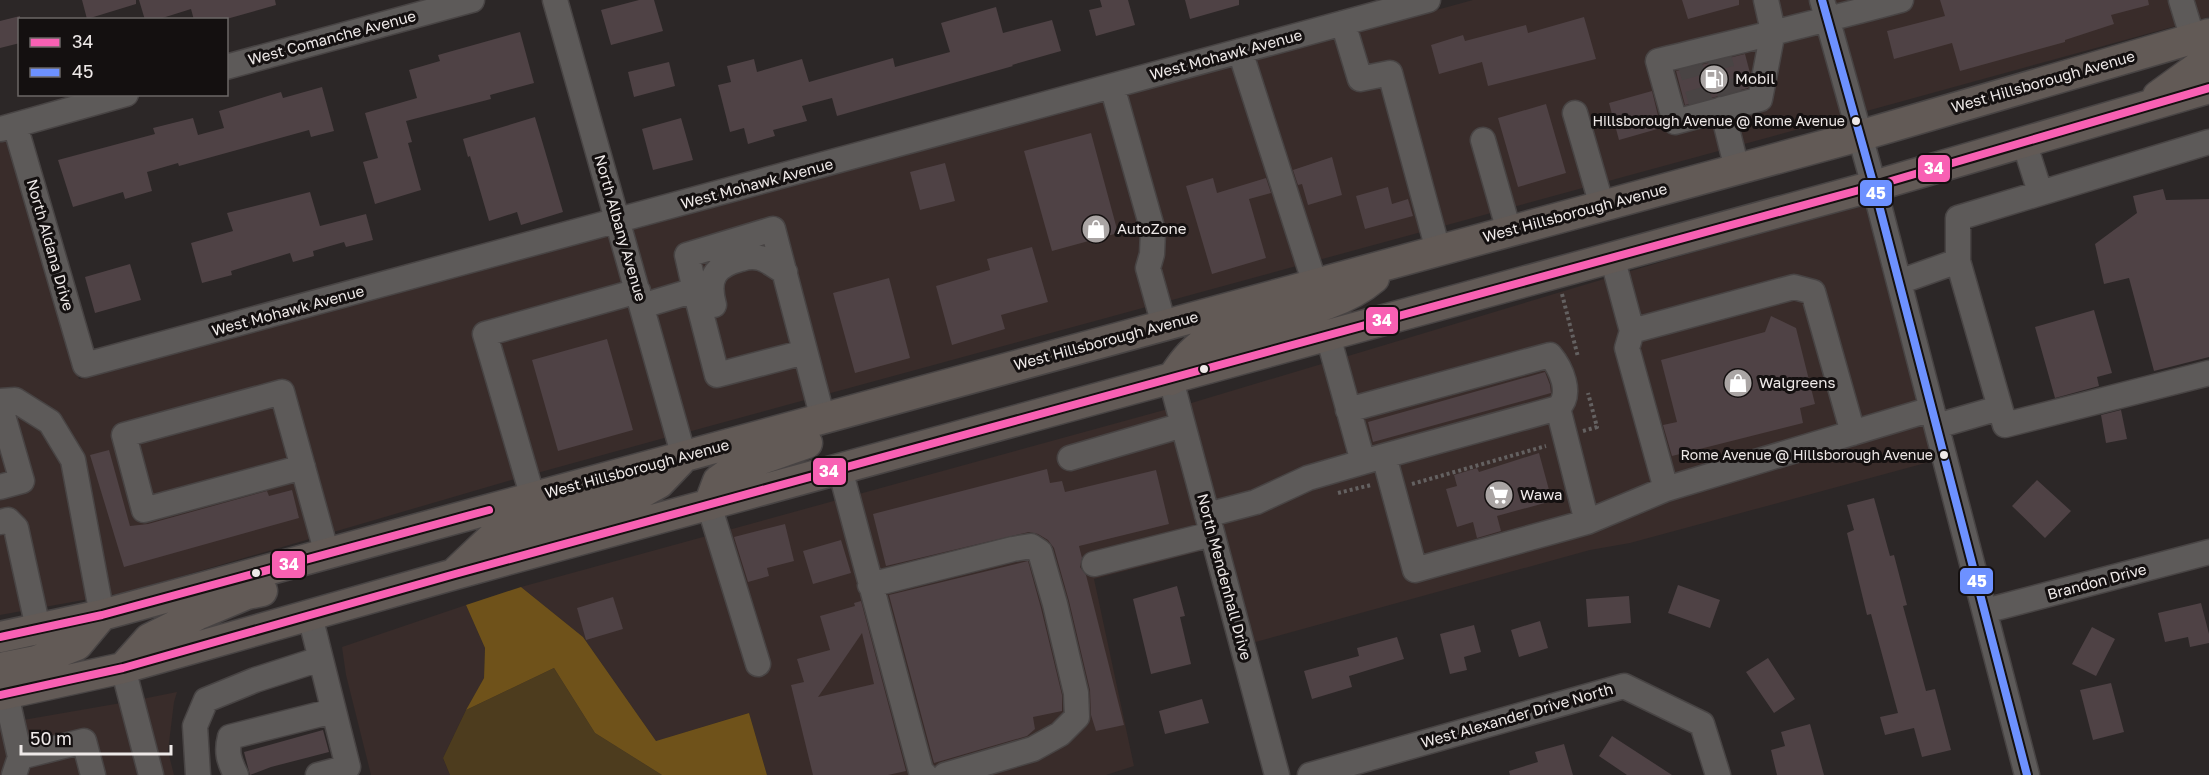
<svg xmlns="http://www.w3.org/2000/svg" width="2209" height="775" viewBox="0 0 2209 775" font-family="'Golos Text',sans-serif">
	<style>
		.built { fill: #392c2a }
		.green { fill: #4d3c1e }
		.forest { fill: #6f521a }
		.building { fill: #4f4245; fill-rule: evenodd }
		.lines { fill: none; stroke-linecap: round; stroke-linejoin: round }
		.minor-tunnel { stroke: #494444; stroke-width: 24; stroke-dasharray: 24 12; stroke-linecap: butt }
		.minor-casing { stroke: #484444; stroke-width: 27 }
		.major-casing { stroke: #484444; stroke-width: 33 }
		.path { stroke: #646161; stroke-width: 4; stroke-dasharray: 3 3; stroke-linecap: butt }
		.minor { stroke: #5d5a59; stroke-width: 24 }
		.major { stroke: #625a56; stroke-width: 30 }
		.bus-1-casing { stroke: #141010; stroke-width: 12 }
		.bus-2-casing { stroke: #141010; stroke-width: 12 }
		.bus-1 { stroke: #f860b3; stroke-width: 8 }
		.bus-2 { stroke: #6d91ff; stroke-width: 8 }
		.bus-dot { fill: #eee9e8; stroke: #141010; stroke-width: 2 }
		.labels { text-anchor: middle; stroke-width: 6; stroke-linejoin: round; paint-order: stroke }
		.bus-label { font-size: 14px; fill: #eee9e8; stroke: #141010; text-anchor: end }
		.street-label { font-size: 15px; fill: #eee9e8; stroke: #141010 }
		.poi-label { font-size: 15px; fill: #eee9e8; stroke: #141010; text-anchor: start }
		.line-badge { stroke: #141010; stroke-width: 2 }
		.badge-label { font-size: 16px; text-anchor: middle; font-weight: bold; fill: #fff }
	</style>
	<rect width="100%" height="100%" fill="#2c2727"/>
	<path class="built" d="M1473 0H1811L1843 117 688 432 632 230Z
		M1832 0H2209V17L1863 112Z
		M8 139 79 379 612 235 668 437 508 481 128 592 0 615V141Z
		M1864 201 1933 461 1630 543 1590 550 1252 643 1188 404Z
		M1168 409 1205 550 1094 579 1134 766 1106 775H767L749 713 656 741 583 637 521 587Z
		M466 605 485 648 484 678 466 710 443 758 450 775H371L346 675 342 647Z
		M177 692 174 702 168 751 174 775H162L142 699Z
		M121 703 140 775H0V724Z"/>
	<path class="green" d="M554 668 595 733 662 775H450L443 758 466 710Z"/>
	<path class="forest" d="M521 587 583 637 656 741 749 713 767 775H662L595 733 554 668 466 710 484 678 485 648 466 605Z"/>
	<path class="building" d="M82 0H136V4L87 19Z
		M139 0H275L276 5 223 20H194L191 9 156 20H145Z
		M639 0H654L663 31 611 45 601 10Z
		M1100 0H1128L1135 25 1096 36 1089 10 1102 7Z
		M1185 0H1239V5L1190 19Z
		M1682 0H1739V5L1688 19Z
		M1940 0H2148L2149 5 2111 15 2114 24 2065 40V42L1960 71 1952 43 1894 59 1887 31 1945 16Z
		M996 7 1003 33 1052 20 1061 51 1012 65 1013 66 837 116 832 98 802 106 807 121 773 130 775 136 748 144 744 128 730 132 718 85 731 82 727 66 754 59 757 72 802 59 809 82 893 58 895 67 950 52 941 23Z
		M20 16V43L0 48V21Z
		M1584 17 1596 59 1488 86 1482 62 1439 74 1431 45 1463 35 1465 41 1526 25 1528 33Z
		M520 32 534 83 490 95 491 99 406 121 412 142 408 143 421 190 375 204 363 162 378 158 365 113 417 98 409 70 440 61 438 55Z
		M1745 54 1750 73 1748 88 1685 105 1676 71Z
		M669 62 675 86 634 97 628 72Z
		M322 87 334 131 311 137 309 130 179 166 178 163 147 172 152 191 125 199 123 192 73 207 58 160 155 134 153 128 193 118 198 135 224 128 219 111 281 92 283 98Z
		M1652 91 1661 128 1619 140 1609 103Z
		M1546 104 1566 173 1518 187 1498 118Z
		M535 117 563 212 521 225 517 212 489 221 470 156 468 157 463 139Z
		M681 118 693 160 653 170 642 129Z
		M1091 133 1118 233 1052 251 1024 151Z
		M1332 157 1342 195 1308 205 1302 184 1298 185 1293 170Z
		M945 163 955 201 920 210 910 172Z
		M1213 178 1217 193 1266 178 1271 193 1249 199 1266 258 1212 274 1186 186Z
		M1388 187 1392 204 1408 199 1413 216 1365 229 1356 196Z
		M2163 189 2166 200 2209 199V357L2154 371 2129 278 2104 284 2095 244 2137 213 2133 196Z
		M310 192 320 226 366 214 373 240 346 247 344 242 313 251 314 256 293 262 290 253 231 271 232 275 202 283 191 243 233 231 227 213Z
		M1032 247 1048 302 1001 315 1005 329 952 345 936 286 990 270 987 259Z
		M130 264 141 300 95 313 85 277Z
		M889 278 910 358 855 373 833 293Z
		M2094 310 2112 373 2097 377 2099 386 2055 398 2035 327Z
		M1771 316 1796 328 1815 404 1800 408 1803 423 1672 456 1663 425 1677 422 1661 360 1765 332Z
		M607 339 633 430 558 451 532 360Z
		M1545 372 1550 385 1551 393 1373 442 1368 422Z
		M2121 410 2127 439 2106 443 2101 415Z
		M109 450 130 526 148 524 267 491 269 496 292 490 299 518 124 567 90 455Z
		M1539 453 1552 501 1497 516 1501 531 1477 538 1473 522 1457 527 1446 489 1457 486 1454 475 1477 468 1479 472Z
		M1047 469 1050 483 1062 481 1065 492 1156 470 1169 524 1079 546 1082 558 1080 567 1086 575 1124 725 1096 731 1091 715 1090 690 1069 601 1054 548 1048 540 1038 534 1029 532 886 566 873 514Z
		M2037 480 2071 511 2045 538 2012 506Z
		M1874 498 1890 556 1894 555 1907 605 1903 606 1926 691 1935 689 1951 750 1922 757 1914 728 1885 735 1880 717 1898 713 1871 614 1867 615 1847 533 1854 530 1847 505Z
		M785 524 794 561 767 568 769 576 748 582 734 537Z
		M841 540 851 573 813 584 803 551Z
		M1028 561 1041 608 1062 695V711L1033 717 1035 729 1027 736 934 763 889 595Z
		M1678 585 1720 600 1710 628 1668 613Z
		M1177 586 1185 616 1180 617 1191 664 1151 674 1133 599Z
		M1629 596 1631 623 1588 627 1586 599Z
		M613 597 623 629 586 640 577 608Z
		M861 601 906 771 888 775H813L791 685 804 682 797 659 830 650 820 616 855 606 854 603ZM862 633 874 684 818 697 836 671Z
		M2201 603 2209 634V643L2190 647 2188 637 2165 642 2158 613Z
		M1540 621 1548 648 1519 657 1511 630Z
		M1474 625 1481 652 1464 657 1467 670 1450 674 1440 634Z
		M2092 627 2115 639 2096 676 2072 664Z
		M1397 637 1404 659 1349 676 1352 687 1312 699 1304 671 1359 656 1357 648Z
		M1768 658 1795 699 1774 713 1746 672Z
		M2111 683 2124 732 2093 740 2080 690Z
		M1202 699 1209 723 1165 734 1159 711Z
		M1810 724 1824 775H1777L1771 750 1785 746 1781 732Z
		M323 730 329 752 271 767 250 775 244 752Z
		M1612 736 1672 775H1627L1599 756Z
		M1564 744 1573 775H1510L1509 771 1538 762 1535 752Z"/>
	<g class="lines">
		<path class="minor-tunnel" d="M1716 46 1733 106
			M1687 54 1704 114"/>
		<g class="minor-casing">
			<path id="minor" d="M555 0 684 457
				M1766 0 1773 31 1760 99 1675 122 1658 61C1739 41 1820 22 1901 0
				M1822 0 1874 186 2027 775
				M2181 0 2193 39
				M1343 23 1360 79 1390 73 1438 250
				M1240 51 1315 284
				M226 67 472 0
				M1112 86 1153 231 1152 254 1148 268 1164 325
				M1722 109 1737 169
				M1575 113 1602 206
				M15 125 85 365 1428 0
				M1 129 126 94
				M1483 140 1509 231
				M2024 142 2040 192
				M2209 142 1958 218V261L2005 425 2209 373
				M1612 257 1632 331 1627 348 1666 489 1932 409
				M1899 282 1958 261
				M710 289 695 290 687 255 773 229 823 419
				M714 305C707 279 714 266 741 259 747 257 753 256 760 258 768 260 777 268 785 272
				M642 306 695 290 717 375 805 352
				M1632 331 1794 287 1813 292 1853 433
				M1171 380 1277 775
				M0 401 15 400 50 422 73 460 102 615
				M0 405 22 481 0 487
				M1348 410 1550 355C1561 368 1573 394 1558 408
				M1937 426 1999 408
				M1070 458 1183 425
				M1363 462 1384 456 1558 408 1587 522 1415 570 1384 456
				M303 467 144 510 124 435 282 392 327 554
				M840 469 921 771 925 775
				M533 498 485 334 638 291
				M709 505 758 664
				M1207 515 1256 502 1308 478 1363 462 1328 336
				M0 522 8 520 16 528 38 628
				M1587 522 1666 489
				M1094 564 1212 534
				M870 585 1013 549 1031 546 1040 552 1055 604 1076 693 1077 717 1060 734 1033 749 945 775
				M1985 611 2209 552
				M310 616 348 767 318 775
				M123 668 151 775
				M6 694 20 757 14 775
				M20 757 84 741 93 775
				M198 775 195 726 206 700 255 680 320 659
				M236 775C229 761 226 752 230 737L333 711
				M1310 775 1624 686 1702 724 1718 775"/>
		</g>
		<g class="major-casing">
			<path id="major" d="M2158 96 2209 59
				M1171 380C1181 365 1190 352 1205 342 1217 334 1235 330 1249 326 1290 314 1340 307 1374 278
				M709 505 718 481 736 468 807 443
				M457 571 494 536 643 492 659 483 680 461
				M0 637 102 615 1859 136 2209 34
				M0 668 36 661 77 645 102 615
				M123 668 149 639 197 615 247 594 262 591
				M0 695 123 668 455 574 1874 186 2209 88"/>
		</g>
		<path class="path" d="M1562 294 1578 357
			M1583 431 1597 427 1588 393
			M1412 484 1546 446
			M1338 493 1371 485"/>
		<use href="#minor" class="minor"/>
		<use href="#major" class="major"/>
		<g class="bus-1-casing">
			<path id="bus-1" d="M0 637 102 615 489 510
				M0 695 123 668 455 574 1874 186 2209 88"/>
		</g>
		<g class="bus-2-casing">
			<path id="bus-2" d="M1822 0 1874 186 2027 775"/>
		</g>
		<use href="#bus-1" class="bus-1"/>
		<use href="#bus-2" class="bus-2"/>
	</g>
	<defs>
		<g id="fuel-disc" transform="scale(1.5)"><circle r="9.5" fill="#aaa5a4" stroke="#141010"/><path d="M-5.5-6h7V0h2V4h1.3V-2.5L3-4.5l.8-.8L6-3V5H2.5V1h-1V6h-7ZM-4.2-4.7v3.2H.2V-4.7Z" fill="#fff"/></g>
		<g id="shop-disc" transform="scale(1.5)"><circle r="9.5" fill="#aaa5a4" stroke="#141010"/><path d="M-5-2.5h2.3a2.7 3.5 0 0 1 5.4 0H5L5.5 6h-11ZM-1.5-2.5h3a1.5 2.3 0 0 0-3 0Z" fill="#fff"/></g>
		<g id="supermarket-disc" transform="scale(1.5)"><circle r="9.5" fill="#aaa5a4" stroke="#141010"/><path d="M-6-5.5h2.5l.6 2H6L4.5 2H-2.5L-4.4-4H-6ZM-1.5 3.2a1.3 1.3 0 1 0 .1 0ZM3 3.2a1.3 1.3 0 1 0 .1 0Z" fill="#fff"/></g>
	</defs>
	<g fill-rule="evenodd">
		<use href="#fuel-disc" x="1714" y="79"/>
		<use href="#shop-disc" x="1096" y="229"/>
		<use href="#shop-disc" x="1738" y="383"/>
		<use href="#supermarket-disc" x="1499" y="495"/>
	</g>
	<g class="bus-dot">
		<circle cx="1856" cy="121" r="5"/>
		<circle cx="1204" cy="369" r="5"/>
		<circle cx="1944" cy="455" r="5"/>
		<circle cx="256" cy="573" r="5"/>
	</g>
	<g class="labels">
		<g class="bus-label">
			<text x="1845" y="126">Hillsborough Avenue @ Rome Avenue</text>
			<text x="1933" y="460">Rome Avenue @ Hillsborough Avenue</text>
		</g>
		<g class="street-label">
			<text transform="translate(332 38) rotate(-15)" y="5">West Comanche Avenue</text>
			<text transform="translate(1226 55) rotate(-15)" y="5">West Mohawk Avenue</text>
			<text transform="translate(2043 82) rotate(-16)" y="5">West Hillsborough Avenue</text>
			<text transform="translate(757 184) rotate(-15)" y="5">West Mohawk Avenue</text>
			<text transform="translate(1575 213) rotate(-15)" y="5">West Hillsborough Avenue</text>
			<text transform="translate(620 228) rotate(74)" y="5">North Albany Avenue</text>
			<text transform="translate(50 245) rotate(74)" y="5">North Aldana Drive</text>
			<text transform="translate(288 311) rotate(-15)" y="5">West Mohawk Avenue</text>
			<text transform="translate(1106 341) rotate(-15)" y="5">West Hillsborough Avenue</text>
			<text transform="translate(637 469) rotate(-15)" y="5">West Hillsborough Avenue</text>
			<text transform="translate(1224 577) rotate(75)" y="5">North Mendenhall Drive</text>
			<text transform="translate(2097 582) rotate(-15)" y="5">Brandon Drive</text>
			<text transform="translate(1517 716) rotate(-16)" y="5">West Alexander Drive North</text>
		</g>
		<g class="poi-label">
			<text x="1735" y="84">Mobil</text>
			<text x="1117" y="234">AutoZone</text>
			<text x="1759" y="388">Walgreens</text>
			<text x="1520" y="500">Wawa</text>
		</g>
	</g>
	<g class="line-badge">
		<rect x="1917" y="154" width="34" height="29" rx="6" fill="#f860b3"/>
		<rect x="1859" y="179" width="34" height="28" rx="6" fill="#6d91ff"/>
		<rect x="1365" y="306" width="34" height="29" rx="6" fill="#f860b3"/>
		<rect x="812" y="457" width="35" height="29" rx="6" fill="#f860b3"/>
		<rect x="271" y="550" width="35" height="29" rx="6" fill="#f860b3"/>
		<rect x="1959" y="567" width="35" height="28" rx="6" fill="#6d91ff"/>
	</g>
	<g class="badge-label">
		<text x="1934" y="174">34</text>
		<text x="1876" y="199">45</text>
		<text x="1382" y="326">34</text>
		<text x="829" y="477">34</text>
		<text x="289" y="570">34</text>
		<text x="1977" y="587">45</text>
	</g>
	<rect x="18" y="18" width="210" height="78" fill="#141010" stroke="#6b6766" stroke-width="1.5"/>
	<rect x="30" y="38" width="30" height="9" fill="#f860b3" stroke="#6b6766" stroke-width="1.5"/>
	<text x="72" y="48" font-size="18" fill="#eee9e8">34</text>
	<rect x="30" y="68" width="30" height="9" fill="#6d91ff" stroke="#6b6766" stroke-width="1.5"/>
	<text x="72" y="78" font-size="18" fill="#eee9e8">45</text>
	<path d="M21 745v9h150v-9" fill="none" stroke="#eee9e8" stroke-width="3"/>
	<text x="30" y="745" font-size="18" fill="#eee9e8" stroke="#141010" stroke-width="4.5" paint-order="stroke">50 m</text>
</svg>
